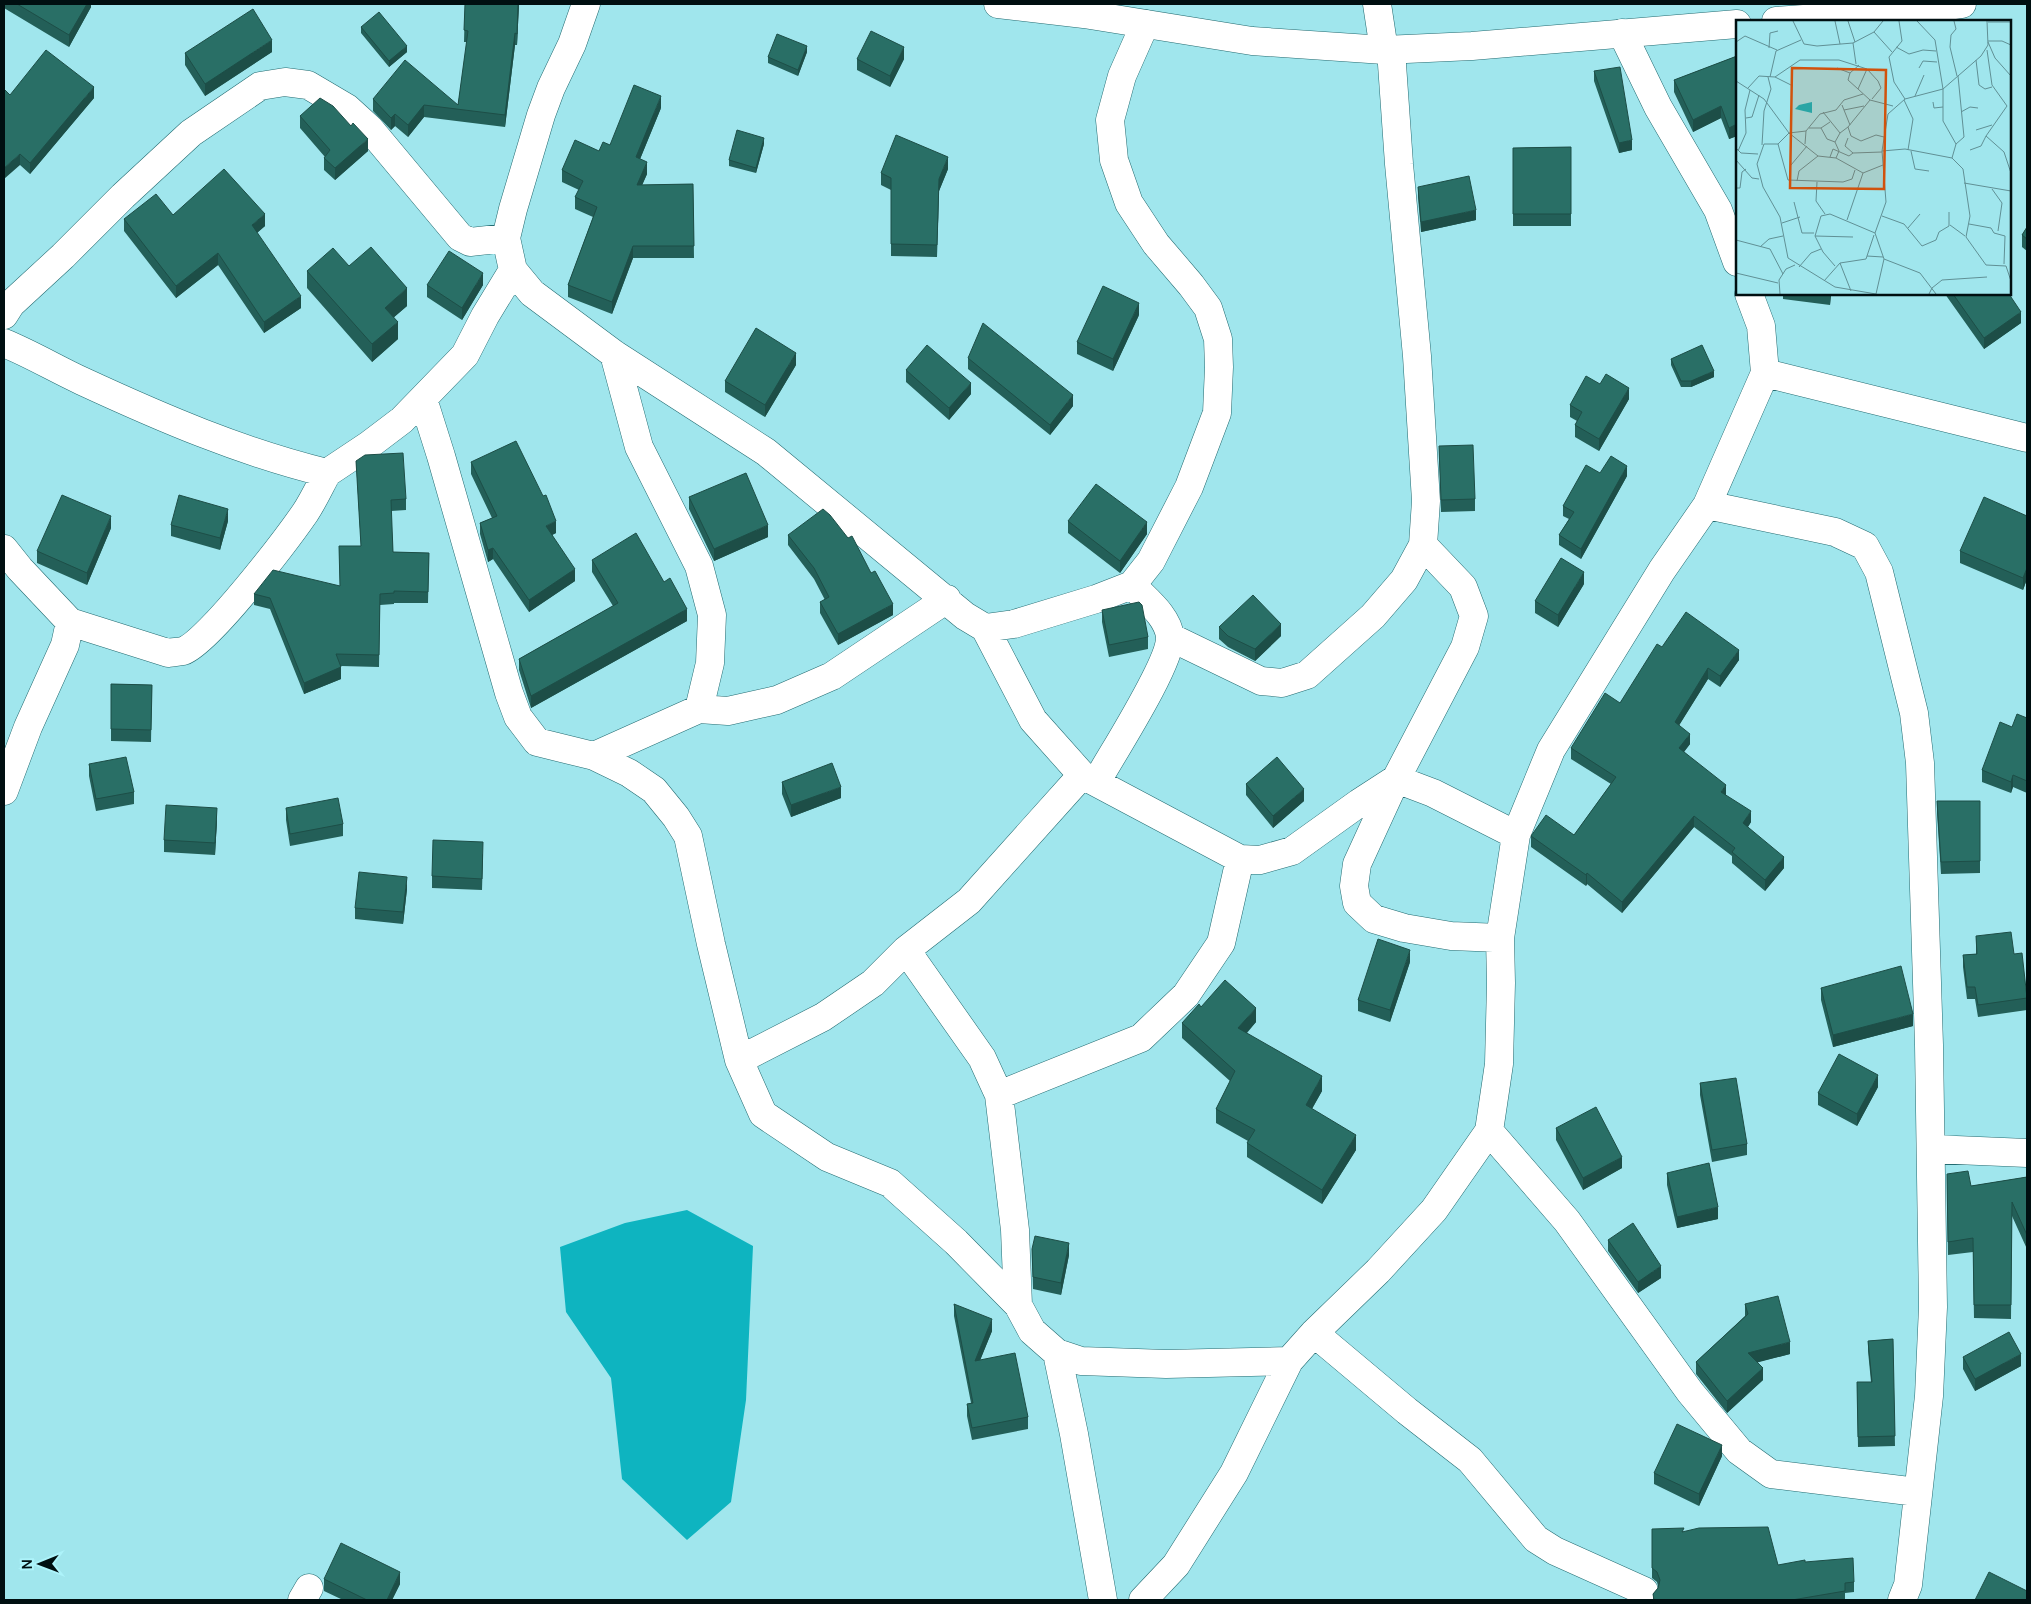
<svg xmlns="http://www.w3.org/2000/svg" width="2031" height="1604" viewBox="0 0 2031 1604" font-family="Manrope,sans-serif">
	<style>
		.water { fill: #0eb4c0 }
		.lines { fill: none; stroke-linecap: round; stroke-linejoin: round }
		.street-casing { stroke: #236b71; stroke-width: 29 }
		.secondary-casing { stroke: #236b71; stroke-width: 29 }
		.street { stroke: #fff; stroke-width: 28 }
		.secondary { stroke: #fff; stroke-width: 28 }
		.wall { fill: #235f58 }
		.shaded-wall { fill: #1d4e47 }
		.building { fill: #296f66; stroke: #1d4e47 }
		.inset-road { fill: none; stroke: #609095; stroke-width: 1 }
		.view { fill: #d1520c; fill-opacity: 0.15; stroke: #d1520c; stroke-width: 2.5 }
		.inset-edge { fill: none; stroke: #000f11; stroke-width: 2.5 }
	</style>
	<rect width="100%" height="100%" fill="#a0e6ed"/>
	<path class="water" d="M687 1210 753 1246 746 1400 731 1502 687 1540 622 1479 611 1378 566 1312 560 1247 625 1223Z"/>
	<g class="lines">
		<g class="street-casing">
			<path id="street" d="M586 4 572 44 551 88 541 115 513 209 506 238 513 270 532 293 614 354 766 452 965 616 985 628 1014 624 1096 599 1132 585 1151 561 1189 487 1217 413 1219 367 1218 339 1208 308 1191 285 1156 244 1129 203 1114 160 1110 120 1122 76 1145 24
				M1377 4 1384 50
				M1622 33 1658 107 1718 210 1737 262
				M4 315 11 304 63 256 123 196 191 133 260 86 285 82 308 85 347 108 369 128 460 237 470 242 506 238
				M4 343C31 354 56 369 82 381 162 418 241 452 327 473L369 445 402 420 465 355 485 316 513 270
				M614 354 639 447 699 566 712 615 710 663 699 709
				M1765 373 2027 438
				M423 399 441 456 509 693 518 717 537 742 594 756 629 773 654 790 676 817 688 836 711 944 739 1060 763 1114 827 1157 890 1183 956 1242 1018 1305 1032 1331 1057 1353 1081 1361 1166 1364 1289 1361
				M1707 505 1835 532 1865 546 1879 572 1914 713 1920 763 1929 1045 1933 1307 1929 1396 1908 1585 1902 1600
				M1423 545 1463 587 1474 616 1465 647 1396 779 1357 864 1354 886 1357 903 1374 919 1404 928 1451 936 1500 938
				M4 549 20 569 70 622 65 645 28 727 4 791
				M70 622 168 653C173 652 178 652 183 651 208 643 287 539 305 513 313 501 320 486 327 473
				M985 628 1033 720 1082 775 1240 859 1260 860 1292 851 1359 803 1396 779 1433 793 1516 835
				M1170 637 1261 681 1282 683 1307 675 1373 616 1404 580 1423 545 1426 501 1417 356 1399 164 1391 50
				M594 756 699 709 728 711 777 700 832 676 947 599
				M1097 781C1112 754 1171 663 1170 637 1168 616 1146 600 1132 585
				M906 950 982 1058 999 1095 1015 1230 1018 1305
				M739 1060 823 1017 873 983 906 950 969 901 1082 775
				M999 1095 1141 1038 1186 995 1221 943 1240 859
				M1489 1131 1567 1221 1690 1392 1739 1451 1771 1474 1917 1492
				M1932 1149 2027 1153
				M1314 1333 1407 1411 1470 1460 1536 1539 1555 1551 1644 1591
				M1057 1353 1074 1434 1103 1600
				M302 1600 309 1588
				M1143 1600 1176 1565 1234 1473 1289 1361 1314 1333 1378 1271 1434 1210 1489 1131 1499 1064 1501 983 1500 938 1516 835 1551 750 1662 570 1707 505 1765 373 1761 326 1749 294"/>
		</g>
		<g class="secondary-casing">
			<path id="secondary" d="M998 4 1084 14 1252 41 1384 50 1472 46 1737 24
				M1776 21 1916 11 1962 4"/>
		</g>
		<use href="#street" class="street"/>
		<use href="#secondary" class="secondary"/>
	</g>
	<path class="wall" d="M4 4H91V7L69 47 4 8Z
		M465 4H519L517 45H515L505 127 424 117 408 137 395 126 391 130 373 111V99L458 105 467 42H464Z
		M361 27 407 52 389 67 361 33Z
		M272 52 205 96 185 65V53Z
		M807 52 798 76 768 63V57Z
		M1737 56V136L1729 139 1721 118 1693 132 1674 92V80Z
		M857 59H904L890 87 857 70Z
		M1594 71 1632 150 1619 153 1594 81Z
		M10 95 94 98 30 174 20 165Z
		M661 108 640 159 647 174 642 185 693 184 694 258H633L612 314 568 297V285L593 217 575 209V197L579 190 562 182V170L610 145Z
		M300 116 368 151 335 180 324 170V158L325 157 300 128Z
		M764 144 756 173 729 166V160Z
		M1571 147V226H1513V148Z
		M948 169 939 191 937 257 891 256V190L881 185V173Z
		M1418 187 1476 220 1421 232 1418 197Z
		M173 215 265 226 257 233 301 308 264 333 218 265 176 298 124 231V219Z
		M2027 227V251L2022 247V235Z
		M349 266 407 306 394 317 398 339 372 362 307 288V271Z
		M427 285H483L462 320 427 297Z
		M1783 294H1831L1830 305 1783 299Z
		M1945 294H2009L2021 323 1984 349Z
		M1139 315 1113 371 1077 354V342Z
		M968 358 1073 406 1050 435 968 369Z
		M1671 359 1714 377 1691 387H1681L1671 365Z
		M796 365 765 417 725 392V381Z
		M906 370 971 394 949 420 906 382Z
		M1600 384 1629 399 1599 451 1575 437V425L1577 421 1570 417V405Z
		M1439 446 1475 499V511L1441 512Z
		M356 461 406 499V510L391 511 393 552 429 553 428 603H394V604L380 605 379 667 341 666V679L304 694 270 609 254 605V594L340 586 339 546H361Z
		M471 462 556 533 552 535 575 581 529 612 493 559 488 562 480 534V523L492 518 471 474Z
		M1600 473 1627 476 1581 559 1559 545V535L1569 519 1563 516V506Z
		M689 497 768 537 714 561 689 509Z
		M2027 516V579L2023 590 1960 563V551Z
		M228 521 220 550 171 536V525Z
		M1068 521 1147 534 1120 573 1068 533Z
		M111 528 87 585 37 563V551Z
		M788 535 893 615 838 645 820 613V602L825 600 814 579 788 545Z
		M592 560 664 582 687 621 531 708 519 670V659L613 606 592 572Z
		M1584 584 1558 627 1535 613V601Z
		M1102 610 1148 637V649L1109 657 1102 622Z
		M1219 627 1281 636 1255 661 1228 647 1219 639Z
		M1662 647 1739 660 1720 687 1708 679 1679 725 1690 744 1684 752 1751 822 1748 827 1784 868 1765 891 1732 863V856L1694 827 1622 913 1587 884 1586 886 1531 847V836L1574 835 1611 784 1571 759V748L1620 703Z
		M111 684 152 685 151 742 111 741Z
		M2027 718V793L2013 787 2011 793 1982 782V770L2012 727Z
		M89 764 134 792V804L96 811 89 776Z
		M782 782 841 798 791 817 782 794Z
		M1246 784 1304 801 1273 828 1246 795Z
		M1937 801H1980V873L1941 874 1937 813Z
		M286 808 343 824V836L290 846 286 820Z
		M217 820 215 855 164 852V840Z
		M483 854 482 890 432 888V876Z
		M407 889 403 924 355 919V908Z
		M1976 936 2014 954 2027 994V1010L1978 1017 1975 999H1967L1963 967V955L1976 954Z
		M1410 962 1390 1022 1358 1011V1000Z
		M1821 988 1913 1026 1833 1047 1821 1000Z
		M1201 1007 1256 1022 1247 1033 1322 1091 1312 1109 1356 1150 1322 1204 1247 1157V1143L1248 1141 1216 1123V1109L1230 1081 1182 1038V1023Z
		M1700 1083 1747 1144V1155L1712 1162 1700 1095Z
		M1878 1087 1857 1126 1818 1105V1093Z
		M1556 1128 1622 1168 1583 1190 1556 1140Z
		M1667 1173 1718 1219 1677 1228 1667 1185Z
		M1947 1174 1971 1186 2027 1177V1249L2012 1216 2011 1319 1974 1318 1973 1252 1948 1255Z
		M1608 1240 1661 1278 1638 1293 1608 1251Z
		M1032 1249 1069 1255 1061 1295 1033 1289Z
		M954 1304 992 1331 980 1360 1028 1417V1429L972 1440 967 1416V1404L971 1403 954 1316Z
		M1745 1304 1790 1354 1757 1362 1763 1380 1727 1413 1696 1374V1362L1745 1316Z
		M1893 1339 1895 1446 1858 1447 1857 1382H1871L1868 1351V1341Z
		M1963 1357 2021 1366 1975 1391 1963 1369Z
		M1722 1456 1699 1506 1654 1484V1473Z
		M1652 1529 1684 1532 1778 1565 1805 1562 1854 1582V1592L1845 1593V1600H1653V1594L1658 1588V1586L1657 1582 1652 1578Z
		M324 1579 400 1584 392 1600H343L324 1591Z"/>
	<path class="shaded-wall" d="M87 4H91V7L69 47V35Z
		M518 4H519L517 45V34Z
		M515 33V45L505 127V115Z
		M272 40V52L205 96V84Z
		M407 46V52L389 67V61Z
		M807 46V52L798 76V70Z
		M904 47V59L890 87V76Z
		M94 87V98L30 174V163Z
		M661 96V108L636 169V157Z
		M424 105V117L408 137V125Z
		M1721 106V118L1693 132V120Z
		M395 114V126L391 130V118Z
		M1737 124V136L1729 139V128Z
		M764 138V144L756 173V168Z
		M368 139V151L335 180V168Z
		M1632 140V150L1619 153V143Z
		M20 154V165L4 179V168Z
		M948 157V169L939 191 937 257 939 179Z
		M647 162V174L637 197V185Z
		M1476 210V220L1421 232V222Z
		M265 214V226L252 237V225Z
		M633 246V258L612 314V302Z
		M218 253V265L176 298V286Z
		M483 273V285L462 320V308Z
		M407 288V306L385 325V308Z
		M1830 294H1831L1830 305Z
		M301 296V308L264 333V322Z
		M1139 303V315L1113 371V359Z
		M2021 312V323L1984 349V338Z
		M398 322V339L372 362V344Z
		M796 353V365L765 417V405Z
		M1714 371V377L1691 387V381Z
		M971 383V394L949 420V408Z
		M1629 388V399L1599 451V439Z
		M1073 395V406L1050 435V425Z
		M1627 466V476L1581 559V549Z
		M228 509V521L220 550V538Z
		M111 516V528L87 585V573Z
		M556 521V533L546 538V526Z
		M1147 522V534L1120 573V561Z
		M768 525V537L714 561V549Z
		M493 548V559L488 562V550Z
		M2027 568V579L2023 590V578Z
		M575 569V581L529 612V600Z
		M1584 572V584L1558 627V615Z
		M893 604V615L838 645V634Z
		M687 609V621L531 708V696Z
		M1281 624V636L1255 661V649Z
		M1739 650V660L1720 687V676Z
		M341 667V679L304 694V683Z
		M1708 668V679L1675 732V722Z
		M1690 734V744L1679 758V748Z
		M2013 775V787L2011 793V782Z
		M1726 785V795L1721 803V792Z
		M841 787V798L791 817V805Z
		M1304 789V801L1273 828V816Z
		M217 808V820L215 855V843Z
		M1751 811V822L1743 834V823Z
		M1694 816V827L1622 913V902Z
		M1784 857V868L1765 891V880Z
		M1587 873V884L1586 886V875Z
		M407 877V889L403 924V912Z
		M1410 950V962L1390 1022V1010Z
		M1256 1008V1022L1238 1042V1028Z
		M1913 1014V1026L1833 1047V1035Z
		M1878 1075V1087L1857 1126V1114Z
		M1322 1076V1091L1306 1119V1105Z
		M1356 1135V1150L1322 1204V1190Z
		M1622 1157V1168L1583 1190V1178Z
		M1718 1207V1219L1677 1228V1217Z
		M1069 1243V1255L1061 1295V1283Z
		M1661 1266V1278L1638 1293V1282Z
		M992 1319V1331L975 1373V1361Z
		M1790 1342V1354L1748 1365V1353Z
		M2021 1354V1366L1975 1391V1379Z
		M1763 1368V1380L1727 1413V1401Z
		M1722 1445V1456L1699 1506V1494Z
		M400 1572V1584L392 1600H387Z"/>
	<path class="building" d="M17 4H87L69 35Z
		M465 4H518L517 34 515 33 505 115 424 105 408 125 395 114 391 118 373 99 405 60 458 105 468 31 464 30Z
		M253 9 272 40 205 84 185 53Z
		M379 12 407 46 389 61 361 27Z
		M871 31 904 47 890 76 857 59Z
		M777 34 807 46 798 70 768 57Z
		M46 50 94 87 30 163 20 154 4 168V89L10 95Z
		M1737 56V124L1729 128 1721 106 1693 120 1674 80Z
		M1620 67 1632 140 1619 143 1594 71Z
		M634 85 661 96 636 157 647 162 637 185 693 184 694 246H633L612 302 568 285 597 207 575 197 583 181 562 170 575 140 599 151 603 142 610 145Z
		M320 98 333 106 351 126 353 123 368 139 335 168 324 158 330 150 300 116Z
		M737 130 764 138 756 168 729 160Z
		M896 135 948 157 939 179 937 245 891 244V178L881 173Z
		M1571 147V214H1513V148Z
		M224 169 265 214 252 225 301 296 264 322 218 253 176 286 124 219 156 194 173 215Z
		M1469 176 1476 210 1421 222 1418 187Z
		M2027 227V239L2022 235Z
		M371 247 407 288 385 308 398 322 372 344 307 271 333 248 349 266Z
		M449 251 483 273 462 308 427 285Z
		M1103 286 1139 303 1113 359 1077 342Z
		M1953 294H2009L2021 312 1984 338Z
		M983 323 1073 395 1050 425 968 358Z
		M756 328 796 353 765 405 725 381Z
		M927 345 971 383 949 408 906 370Z
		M1702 345 1714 371 1691 381H1681L1671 359Z
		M1606 374 1629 388 1599 439 1575 425 1582 412 1570 405 1586 376 1600 384Z
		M516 441 543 496 546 495 556 521 546 526 575 569 529 600 493 548 488 550 480 523 497 516 471 462Z
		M1473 445 1475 499 1441 500 1439 446Z
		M403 453 406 499 391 500 393 552 429 553 428 592 394 591V593L380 594 379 655 336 654 341 667 304 683 270 598 254 594 273 570 340 586 339 546H361L356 461 365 455Z
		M1611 456 1627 466 1581 549 1559 535 1574 512 1563 506 1586 465 1600 473Z
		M746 473 768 525 714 549 689 497Z
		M1096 484 1147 522 1120 561 1068 521Z
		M62 495 111 516 87 573 37 551Z
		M179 495 228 509 220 538 171 525Z
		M1984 497 2027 516V568L2023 578 1960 551Z
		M823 509 830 515 848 538 852 536 871 573 875 571 893 604 838 634 820 602 829 597 814 568 788 535Z
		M636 533 664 582 670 578 687 609 531 696 519 659 618 603 592 560Z
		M1561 558 1584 572 1558 615 1535 601Z
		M1253 595 1281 624 1255 649 1228 636 1219 627Z
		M1139 602 1142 605 1148 637 1109 645 1102 610Z
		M1686 612 1739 650 1720 676 1708 668 1675 722 1690 734 1679 748 1726 785 1721 792 1751 811 1743 823 1784 857 1765 880 1732 852 1735 848 1694 816 1622 902 1587 873 1586 875 1531 836 1546 815 1574 835 1616 777 1571 748 1605 693 1620 703 1657 644 1662 647Z
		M111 684 152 685 151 730 111 729Z
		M2017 714 2027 718V781L2013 775 2011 782 1982 770 2000 722 2012 727Z
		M126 757 134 792 96 799 89 764Z
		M1277 757 1304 789 1273 816 1246 784Z
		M832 763 841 787 791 805 782 782Z
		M338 798 343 824 290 834 286 808Z
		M1937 801H1980V861L1941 862Z
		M166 805 217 808 215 843 164 840Z
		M433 840 483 842 482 879 432 876Z
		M359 872 407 877 403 912 355 908Z
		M2011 932 2014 954 2022 953 2027 998 1978 1005 1975 987H1967L1963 955 1977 954 1976 936Z
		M1378 939 1410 950 1390 1010 1358 1000Z
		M1901 966 1913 1014 1833 1035 1821 988Z
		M1225 980 1256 1008 1238 1028 1322 1076 1306 1105 1356 1135 1322 1190 1247 1143 1255 1130 1216 1109 1235 1071 1182 1023 1199 1004 1201 1007Z
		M1839 1054 1878 1075 1857 1114 1818 1093Z
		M1736 1078 1747 1144 1712 1150 1700 1083Z
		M1596 1107 1622 1157 1583 1178 1556 1128Z
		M1709 1163 1718 1207 1677 1217 1667 1173Z
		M1968 1171 1971 1186 2027 1177V1235L2012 1202 2011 1305H1974L1973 1238 1948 1242 1947 1174Z
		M1633 1223 1661 1266 1638 1282 1608 1240Z
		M1035 1236 1069 1243 1061 1283 1033 1277 1032 1249Z
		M1778 1296 1790 1342 1748 1353 1763 1368 1727 1401 1696 1362 1748 1314 1745 1304Z
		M954 1304 992 1319 975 1361 1015 1353 1028 1417 972 1428 967 1404 973 1403Z
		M2009 1332 2021 1354 1975 1379 1963 1357Z
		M1893 1339 1895 1436 1858 1437 1857 1382H1872L1868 1341Z
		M1677 1424 1722 1445 1699 1494 1654 1473Z
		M1768 1527 1778 1565 1805 1560V1562L1853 1558 1854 1582 1845 1583V1591L1792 1600H1654L1653 1594 1658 1588 1660 1580 1657 1572 1652 1568V1529L1684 1528 1682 1532 1699 1528Z
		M341 1543 400 1572 387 1600H367L324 1579Z
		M1989 1572 2027 1591V1600H1975Z"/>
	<g transform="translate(1736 20)">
		<rect width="275" height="275" fill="#a0e6ed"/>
		<path d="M76 82V93L59 89 63 85Z" fill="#0eb4c0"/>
		<path class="inset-road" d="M57 1 68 24 81 26 117 23 138 12 147 1M99 1 104 24M112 1 119 22M163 1 166 21 153 37 158 62 169 79M181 1 199 20 207 69V101L220 124M218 1 220 9 215 15 214 27 221 56M252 2H275M138 12 156 32M252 21H266L275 25M0 22 9 16 41 30M252 22 259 38 275 56M117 23 120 44M160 27 173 34 187 30 200 31M33 28 34 13 42 11M251 30 256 65 271 86 250 116 268 132 275 153M240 40 243 65 249 69 256 67M101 48 114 53 123 45M183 48 187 41 201 42M131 49 122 69 134 80M114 53 112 60 122 69M34 57 40 31 65 20M39 57 57 66M0 61 28 79 53 113 82 136 100 138 127 153 147 145M12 68 23 56 39 57 64 40H103L131 49 142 61 145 68 136 79M179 76 188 55M168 80 177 99 172 130M197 82 198 88 207 87M106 85 114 105M108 90 128 86M87 92 104 113M225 92 234 87 242 88M10 98 16 97 23 75M73 108H85L94 102M85 108 91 119 99 122M240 110 256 105M70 111 53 113 42 124 52 160 107 162 116 159 119 150M148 117 140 115 125 121 115 116 112 107 134 80 157 86M112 118 109 126 117 133 146 132M42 124H28L21 144 27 167 44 197 52 238 99 267 140 274M69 124 70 111 84 94 100 90 108 80 127 74M26 125 28 91 35 69 32 57M0 128 5 133 22 134M234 130 245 126 250 116M2 131 10 113 9 90 14 70M146 131 169 129 216 138 220 124 228 117 222 56M175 131 179 149 193 151M94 137 97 129 113 136 117 133M100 138 103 131 99 122 104 113 112 107M216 138 227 149 234 196 230 217 250 245 270 246 275 261M0 140 16 158 23 159M55 145 71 126M61 161 63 151 82 136M81 162 80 181 89 194M228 163 275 171M0 168H4L6 152 10 149M256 169 266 183 262 211M58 182 66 213H78M146 196 168 204 186 226 200 220 203 212 213 206V192M111 200 127 153M46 203 64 197M233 204 255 208 258 213 269 216 268 244M214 205 229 216M172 208 184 194M79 216 117 217M0 220 34 229 47 254M24 227 33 219 47 216M131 236 147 237M148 239 184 253 200 274M104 243 115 271M99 246 87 232 79 216 85 196 94 194 139 213M63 247 75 233 85 229M0 253 42 263M88 261 104 243 130 239 138 215M44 274 43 260 50 249 59 245M140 274 148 239 139 213 150 182 146 131 152 94 169 79 207 69 245 36 252 25 251 1M193 274 196 268 206 260 251 257"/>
		<path class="view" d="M56 48 150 50 148 169 54 168Z"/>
		<rect width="275" height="275" class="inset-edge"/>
	</g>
	<rect width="2031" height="1604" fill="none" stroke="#000f11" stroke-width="10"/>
	<g transform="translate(40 1564) rotate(269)" stroke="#adf3fa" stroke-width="4" paint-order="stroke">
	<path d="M0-4L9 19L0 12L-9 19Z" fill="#000f11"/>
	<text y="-8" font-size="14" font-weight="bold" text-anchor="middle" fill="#000f11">N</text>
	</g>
</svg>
